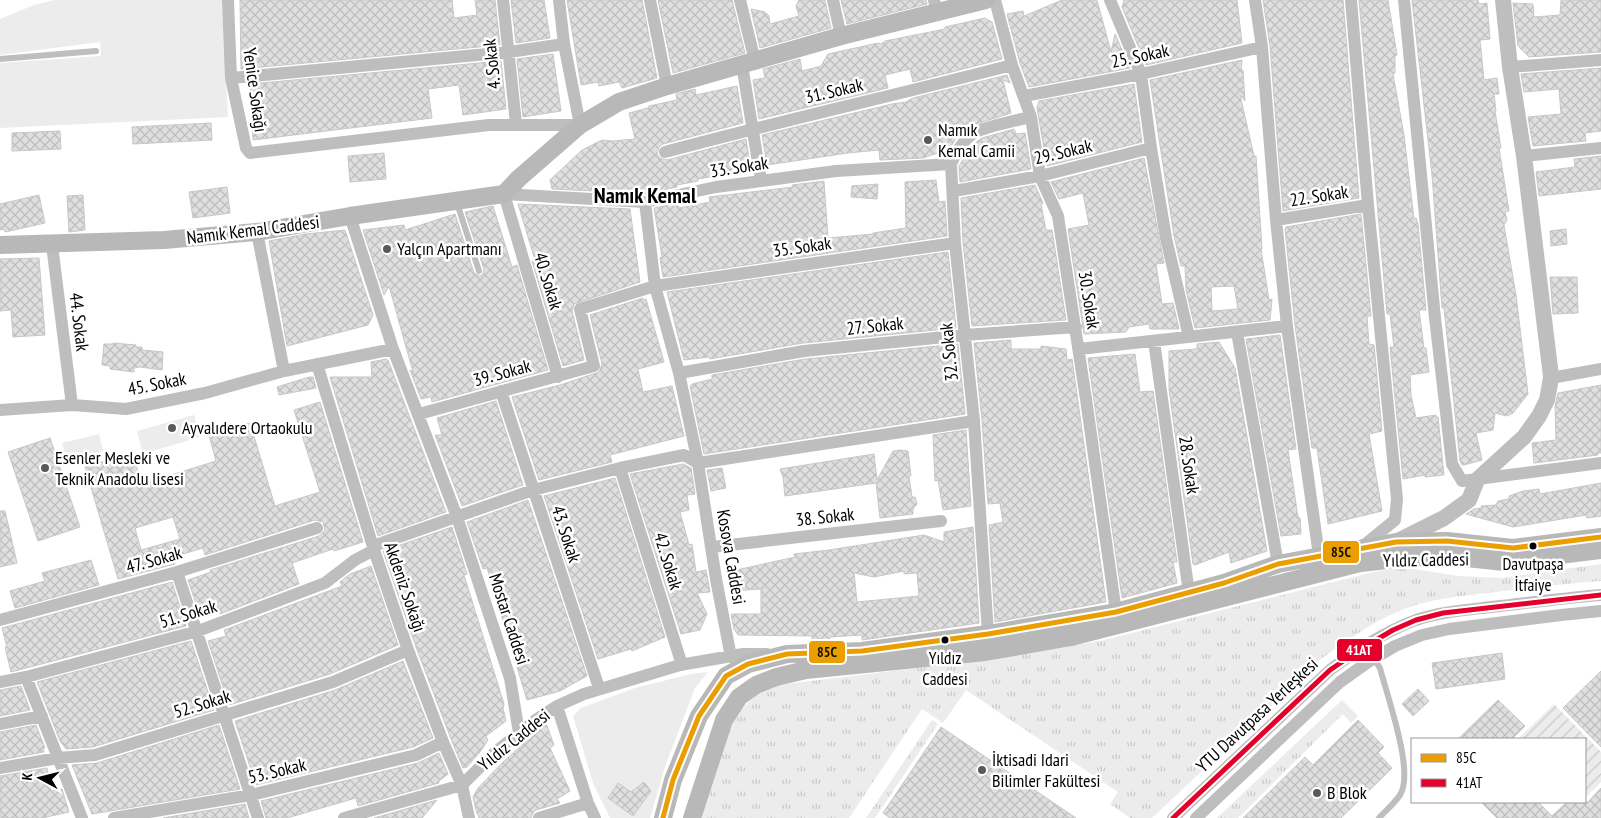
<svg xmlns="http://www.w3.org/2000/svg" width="1601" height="818" viewBox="0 0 1601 818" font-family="'PT Sans Narrow',sans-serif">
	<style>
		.grass { fill: url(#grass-tufts) }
		.park { fill: #ececec }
		.garden { fill: url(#garden-furrows) }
		.building { fill: url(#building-cross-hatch); stroke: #c7c7c7; fill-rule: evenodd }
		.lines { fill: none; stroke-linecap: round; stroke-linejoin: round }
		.service { stroke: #bebebe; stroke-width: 6 }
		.minor { stroke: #bebebe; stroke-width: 12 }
		.tertiary { stroke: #bebebe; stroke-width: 16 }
		.secondary { stroke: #b8b8b8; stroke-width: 18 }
		.bus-1-casing { stroke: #fff; stroke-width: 9 }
		.bus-2-casing { stroke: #fff; stroke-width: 9 }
		.bus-1 { stroke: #eb9e00; stroke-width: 5 }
		.bus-2 { stroke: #e4002b; stroke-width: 5 }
		.poi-dot { fill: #595959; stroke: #fff; stroke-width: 2 }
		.bus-dot { fill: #000; stroke: #fff; stroke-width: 2 }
		.labels { text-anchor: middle; stroke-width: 5; stroke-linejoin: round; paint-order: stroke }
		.bus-label { font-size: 17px; fill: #000; stroke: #fff }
		.street-label { font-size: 18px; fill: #000; stroke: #fff }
		.poi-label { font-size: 18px; fill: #000; stroke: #fff; text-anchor: start }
		.district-label { font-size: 22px; font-weight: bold; fill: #000; stroke: #fff }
		.line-badge { stroke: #fff; stroke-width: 2 }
		.badge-label { font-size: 14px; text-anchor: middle; font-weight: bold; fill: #fff }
		.pale-badge-label { font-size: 14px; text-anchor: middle; font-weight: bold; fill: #111 }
	</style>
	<defs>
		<pattern id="grass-tufts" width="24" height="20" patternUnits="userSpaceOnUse" patternTransform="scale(1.25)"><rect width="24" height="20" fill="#ececec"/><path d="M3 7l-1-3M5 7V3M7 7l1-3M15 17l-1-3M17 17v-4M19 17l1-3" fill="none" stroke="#c9c9c9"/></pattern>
		<pattern id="garden-furrows" width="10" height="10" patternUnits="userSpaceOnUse" patternTransform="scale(1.25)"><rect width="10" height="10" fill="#ececec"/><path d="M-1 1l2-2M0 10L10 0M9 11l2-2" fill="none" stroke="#c9c9c9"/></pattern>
		<pattern id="building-cross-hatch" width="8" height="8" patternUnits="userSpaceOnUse" patternTransform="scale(1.25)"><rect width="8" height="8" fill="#dfdfdf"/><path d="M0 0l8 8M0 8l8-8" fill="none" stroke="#bebebe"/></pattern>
	</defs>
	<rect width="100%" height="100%" fill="#fff"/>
	<path class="grass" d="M1601 564V581C1563 584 1525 588 1488 593 1463 596 1437 598 1413 606 1379 617 1350 638 1321 659L1152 818H1130L1110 804 1118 792 966 690 943 723 922 709 849 818H701L733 721C745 703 757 692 778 685L983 660 1100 641 1373 572 1393 569H1414L1458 576 1501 578Z
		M1342 700 1358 716 1351 723 1343 714 1238 818H1217Z
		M932 720 938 724 875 818H866Z"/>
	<path class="park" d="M54 0H222L228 117 0 128V63L101 56 100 42 0 55V19L34 5Z
		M194 415 200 437 143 454 137 431Z
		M99 434 103 451 67 460 62 443Z
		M708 672 695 688 665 767 650 818H610L593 783 573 716 581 708 635 688 691 674Z"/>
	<path class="garden" d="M1554 704 1601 752V782L1585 798V739H1518Z"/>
	<path class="building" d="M240 0H452L454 18 477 15 475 0H495L500 45 241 69Z
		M511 0H544L550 38 516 43Z
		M567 0H642L657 78 622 88 619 82 599 86 598 82 581 85Z
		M658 0H732L745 53 673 73Z
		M799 0H825L831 28 760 48 751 9 765 12 769 16 770 24 799 16 796 6Z
		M841 0H926L927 4 847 24Z
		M1062 0H1097L1111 52 1115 34 1130 68 1029 87 1020 63 1007 14 1023 11 1024 16Z
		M1124 0H1237L1242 43 1146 65 1122 7Z
		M1263 0H1343L1359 198 1283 211 1270 46Z
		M1359 0H1388L1397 55 1395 56V73L1393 74 1404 135 1414 219 1416 218 1418 224 1426 310H1419L1424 348H1426L1429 372 1410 375 1411 395 1416 418 1436 415V417H1438L1444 475 1425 477V475L1403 479 1390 347H1394L1390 314H1387Z
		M1412 0H1478L1479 4 1487 3 1490 39 1480 40 1484 80 1497 78 1499 94H1494L1496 111H1495L1501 148H1499L1509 211 1505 212 1507 220 1504 225 1516 295 1528 394 1513 413 1507 416 1495 413 1493 430 1476 433 1482 460 1464 465H1462L1460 461 1444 308H1442L1432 175Z
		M1561 0H1601V52L1529 57 1518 46 1513 3 1533 4 1534 17 1560 15Z
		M985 18 992 22 1002 59 913 82 910 69 885 75 888 88 759 119 753 80 765 78 763 69 800 59 802 71 821 66 828 54 878 43 881 44 885 41 945 29V27Z
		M553 54 561 111 523 117 517 59Z
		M1242 60 1241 70H1243L1245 101 1240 95 1254 156H1256L1262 249H1261L1269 300 1272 299 1270 320 1195 328 1186 290 1185 266H1181L1174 236 1150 80ZM1234 286 1238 309 1212 311 1211 287Z
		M501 61 506 109 463 115 459 85 428 89 432 118 253 140 250 84Z
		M1601 68V131L1585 133 1586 141 1533 146 1528 117 1561 114 1559 89 1524 92 1521 74Z
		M1007 75 1010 83 1003 80 1011 113 970 126 957 137 949 149 923 158 880 160 879 150 848 153 767 165 762 135 892 104 906 102 913 98Z
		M1134 84 1142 142 1047 166 1037 108 1039 101Z
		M737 86 743 123 663 144 659 147 657 154 660 158 667 160 746 139 751 170 698 179V181L677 185V187L644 194 643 192 637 193 552 189 550 180 582 150 602 140 612 141 635 139 629 113 648 108 649 106 677 100 676 94 695 89 696 95Z
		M211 123 212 140 133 144 132 127Z
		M1014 129 1016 134 1025 133 1031 169 960 182 959 166 972 145 982 138Z
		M60 131 61 149 12 151V133Z
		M384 153 386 179 350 182 348 156Z
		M1601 156V189L1539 196 1536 172 1575 167 1574 159Z
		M1144 158 1164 263 1156 264 1162 304 1173 303 1179 329H1150L1149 324 1129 327 1126 332 1084 334 1068 229 1089 225 1083 193 1059 199 1051 182Z
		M936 180 939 202 945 201 947 236 663 277 660 258 662 257 654 208 678 203 679 208 710 202 709 197 793 187 792 185 824 181 828 238 873 234V233L906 228 905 182Z
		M878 184 877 199 851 197 852 186Z
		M1035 185 1043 203 1041 204 1046 230H1052L1066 320 972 326 963 242 961 198Z
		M227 187 230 213 193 218 189 192Z
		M39 195 45 223 5 232 4 229 0 230V204Z
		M83 195 85 230 69 232 67 196Z
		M518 204 630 209 640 282 574 304 572 311 584 360 563 366 532 261 535 260Z
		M493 206 512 267 517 265 548 370 432 402 431 397 421 399 410 370 413 372 389 286 384 295 363 230 404 225 405 230 455 214 474 273 480 276 483 274 484 269 465 212Z
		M1361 214 1371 316H1367L1369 344 1374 345 1382 431 1369 434 1382 511 1328 524 1317 448H1312L1295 325 1285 229 1286 227Z
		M1566 229 1567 244 1551 246 1550 231Z
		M345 230 373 315 368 325 287 346 269 241 306 234Z
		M948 252 956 328 803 343 710 359 709 357 684 360 667 292Z
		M39 258 45 335 13 337 11 310 0 311V259Z
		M1550 277H1577L1578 313 1553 314Z
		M643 298V300L646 299 664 362 638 369 643 392 672 386 684 436 610 455 612 462 539 480 512 397 560 385 599 372 602 364 590 315Z
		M1280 335 1296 449 1288 450 1298 517 1300 518 1301 534 1281 536 1246 339Z
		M1011 340V349H1041V346L1066 349 1067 360 1072 359 1106 602 995 622 989 525 1003 522 1000 503 988 504 982 420 974 343Z
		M1219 342 1235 368 1267 551 1231 563 1229 552 1195 565 1193 564 1169 389V351L1197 349V344Z
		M113 343 136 345V347H142V350L163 352 162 370 140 367 134 368V372L110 369V366L102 365 104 344H113Z
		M958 344 965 414 704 454 690 386 692 384 712 379V375L805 359Z
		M1135 354 1140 392 1153 391 1177 562H1173L1177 583 1122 598 1088 358Z
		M386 359 388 360 446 512 378 536 330 377H372L371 362Z
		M309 377H313L316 388 279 395 277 387Z
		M1601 385V453H1598V455L1534 463 1532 443 1556 440 1555 406 1558 393Z
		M496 401 523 485 462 506 435 435H442L437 418Z
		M320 402 363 542 334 551 333 549 292 563 299 584 220 614 219 612 201 618 188 580 211 572 210 570 319 536 325 530 323 522 315 520 205 555 203 548 173 557 175 564 118 579 85 467 132 453 142 484 216 461 209 435 250 423 275 506 278 505 320 492 294 410ZM173 517 180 539 141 550 135 528Z
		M966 430 971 506 943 510 938 480 935 481 933 435Z
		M50 438 80 527 38 541 8 452Z
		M900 450 908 451 911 476H909L912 497H915L917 504 913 509V514L880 518 876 483 785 496 783 477 780 469 874 454 877 480 893 451Z
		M683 464 691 468 695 494 687 495 689 510 680 512 689 545 692 544 696 572 706 570 710 592 697 593 707 614 700 630 681 634 630 474Z
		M722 468 726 488 711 491 707 470Z
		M615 478 665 637 632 651 631 649 598 659 544 496Z
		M1601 483V516L1587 518 1586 515 1513 527 1466 514 1474 509 1482 508 1481 506 1496 505 1498 501 1509 499V496L1523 491 1539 489 1540 494Z
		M528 500 587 676 560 691 527 700 487 568 483 569 467 522Z
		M0 511H5L17 563 0 567Z
		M452 527 467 574 464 575 504 704 503 708 506 721 486 736 488 740 480 752 467 767 463 768 451 739 416 647 383 551Z
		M973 527 979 623 862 640V635L830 637V642H812V636L738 635 734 629 731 614H761V589L731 591 732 571 795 557 794 554 829 550 899 539 924 535 944 542V532ZM904 571V574L917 573 919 596 857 602 854 573 874 577Z
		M91 560 99 585 15 608 10 591 45 581 42 573Z
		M371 566 398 645 330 674 229 705 208 641 226 636 224 630 342 586 340 582 350 574Z
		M172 582 186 626 11 672 5 647H7L2 628Z
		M191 641 214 710 93 747 66 749 60 741 37 682Z
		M1502 653 1505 679 1436 689 1432 663Z
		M403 661 433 738 413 747 256 785 235 721 335 690Z
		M1601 671V747L1563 708Z
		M21 686 30 710 0 716V690Z
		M1418 689 1429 701 1413 716 1402 704Z
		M1498 700 1525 726 1512 739H1458Z
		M1358 720 1384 747 1378 753 1392 768 1341 818H1243L1305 757 1313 765Z
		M546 723 554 745 550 748 570 791 557 799 560 803 536 810 533 813 531 818H479L476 810 473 797 478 788 504 761 531 737 530 735Z
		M36 725 45 748H43L44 752 0 760V732Z
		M219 725 240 789 92 814 72 765 97 763Z
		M941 727 1048 799 1076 818H890L883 813Z
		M439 753 448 774 439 781V783L358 806 356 798 287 818H266L261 801 418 763Z
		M47 768 51 791 62 789 69 812 42 818H0V776Z
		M644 782 651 791 633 816 608 798 618 783 631 792Z
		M1601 788V818H1497L1481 802H1538L1552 816 1567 802H1588Z
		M437 800 422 818H374Z
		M245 804 249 818H163Z"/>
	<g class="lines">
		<path class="service" d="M0 59 96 51
			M457 203 479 271
			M1374 659 1380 668C1387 696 1415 772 1400 795 1394 804 1385 811 1379 818"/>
		<path class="minor" d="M228 0 231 78 246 148 250 153 489 125H580L564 44 559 0
			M503 0 516 124
			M650 0 667 86
			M740 0 755 61
			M833 0 841 36
			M934 0 937 13
			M995 0 1012 65 1031 117 1040 176 1058 216 1086 399 1116 612
			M1110 0 1141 74 1151 148 1166 238 1189 337
			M1255 0 1262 47 1276 220 1287 326 1319 556
			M1351 0 1368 205 1397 499 1395 520 1362 547
			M1404 0 1435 318 1452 464 1462 481 1601 463
			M742 65 761 180
			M1510 67 1601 60
			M231 78 509 52 564 44
			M1024 96 1141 74 1262 47
			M665 152C780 121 897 95 1012 65
			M1524 156 1601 148
			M954 191 1040 176 1151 148
			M645 202 655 286 679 373 698 463 716 579 731 657
			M350 216 393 349 457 517 510 678 519 733
			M1276 220 1368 205
			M257 232 284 371
			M52 245 72 405
			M1237 332 1278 564
			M1154 341 1189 593
			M1079 349 1287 326
			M317 364 374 550 408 650 443 742 462 785 469 818
			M679 373 804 351 965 335 1076 327
			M558 377 504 194 645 202 716 187 836 171 951 164
			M1551 378 1601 369
			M501 391 599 688
			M0 410 72 405 126 409 205 393 284 371 393 349
			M419 414 594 366 580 309 655 286 955 243
			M620 468 682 665
			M373 546 533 490 620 468 684 455 698 463 974 421
			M712 547 941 521
			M177 572 258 818
			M0 620 177 572 317 528
			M988 634 974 421 955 243 951 164C956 152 963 140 974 133 984 127 1018 120 1031 117
			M26 677 82 818
			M0 682 26 677 198 631 325 583 355 560 374 550
			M557 706 588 803 595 818
			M0 724 42 716
			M0 768 58 758 95 755 333 682 408 650
			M114 818 251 795 416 755 443 742
			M344 818 462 785 493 754 537 719 557 706 584 694 680 665 743 654H767
			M539 818 588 803
			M1173 818 1330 670C1357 650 1384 632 1416 620 1439 612 1466 610 1491 607 1528 603 1564 598 1601 595
			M1196 818 1340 682 1368 662 1395 646 1422 635 1449 629 1561 615 1601 611"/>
		<path class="tertiary" d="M1396 542 1444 518 1469 500 1477 480 1524 437 1539 416 1547 400 1551 378 1550 368 1524 156 1510 67 1503 0"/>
		<path class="secondary" d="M0 245 164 240 257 232 350 216 504 194 518 179 580 125 619 102 667 86 841 36 986 0
			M663 818 673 780 699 716 726 676 748 664 787 654 862 651 988 634 1116 612 1224 583 1278 564 1396 542 1447 541 1513 548 1601 537
			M692 818 724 720 739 697 756 685 776 677 806 670 985 652 1071 637 1360 563 1406 558 1448 556 1504 562 1601 550"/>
		<g class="bus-1-casing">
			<path id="bus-1" d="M663 818 673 780 699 716 726 676 748 664 787 654 862 651 988 634 1116 612 1224 583 1278 564 1396 542 1447 541 1513 548 1601 537"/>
		</g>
		<g class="bus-2-casing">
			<path id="bus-2" d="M1173 818 1330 670 1361 649 1393 630 1416 620 1443 613 1601 595"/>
		</g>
		<use href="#bus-1" class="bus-1"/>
		<use href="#bus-2" class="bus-2"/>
	</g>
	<g class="poi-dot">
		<circle cx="928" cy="140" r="5"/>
		<circle cx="387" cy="249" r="5"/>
		<circle cx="172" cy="428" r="5"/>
		<circle cx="45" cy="468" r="5"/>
		<circle cx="982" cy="770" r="5"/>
		<circle cx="1317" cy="793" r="5"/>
	</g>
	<g class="bus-dot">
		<circle cx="1533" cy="546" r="4.5"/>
		<circle cx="945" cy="640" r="4.5"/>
	</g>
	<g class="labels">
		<g class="bus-label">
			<text x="1533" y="570">Davutpaşa<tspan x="1533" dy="21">İtfaiye</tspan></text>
			<text x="945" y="664">Yıldız<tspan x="945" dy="21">Caddesi</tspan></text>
		</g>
		<g class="street-label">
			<text transform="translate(1140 56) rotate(-12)" y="6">25. Sokak</text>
			<text transform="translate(492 64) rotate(-96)" y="6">4. Sokak</text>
			<text transform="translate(255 90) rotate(82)" y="6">Yenice Sokağı</text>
			<text transform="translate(834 91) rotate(-13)" y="6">31. Sokak</text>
			<text transform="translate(1063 152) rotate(-13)" y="6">29. Sokak</text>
			<text transform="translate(739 167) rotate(-9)" y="6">33. Sokak</text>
			<text transform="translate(1319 196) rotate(-9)" y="6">22. Sokak</text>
			<text transform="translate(253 230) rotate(-7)" y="6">Namık Kemal Caddesi</text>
			<text transform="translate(802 247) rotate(-8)" y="6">35. Sokak</text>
			<text transform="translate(548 281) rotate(73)" y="6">40. Sokak</text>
			<text transform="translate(1089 300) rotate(81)" y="6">30. Sokak</text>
			<text transform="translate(79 322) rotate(83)" y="6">44. Sokak</text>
			<text transform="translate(875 326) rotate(-6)" y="6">27. Sokak</text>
			<text transform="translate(949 352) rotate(-96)" y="6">32. Sokak</text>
			<text transform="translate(502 373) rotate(-15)" y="6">39. Sokak</text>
			<text transform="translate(157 384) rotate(-11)" y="6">45. Sokak</text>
			<text transform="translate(1189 465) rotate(82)" y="6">28. Sokak</text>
			<text transform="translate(825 517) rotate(-6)" y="6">38. Sokak</text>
			<text transform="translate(566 534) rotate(72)" y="6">43. Sokak</text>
			<text transform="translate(731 557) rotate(80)" y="6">Kosova Caddesi</text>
			<text transform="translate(154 560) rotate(-16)" y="6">47. Sokak</text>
			<text transform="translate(1426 560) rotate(-1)" y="6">Yıldız Caddesi</text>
			<text transform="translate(668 561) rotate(73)" y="6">42. Sokak</text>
			<text transform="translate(405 587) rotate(71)" y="6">Akdeniz Sokağı</text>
			<text transform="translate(188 614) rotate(-17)" y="6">51. Sokak</text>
			<text transform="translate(509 619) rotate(72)" y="6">Mostar Caddesi</text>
			<text transform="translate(202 704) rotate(-17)" y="6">52. Sokak</text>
			<text transform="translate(1257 715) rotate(-43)" y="6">YTU Davutpasa Yerleşkesi</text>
			<text transform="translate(514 740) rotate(-39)" y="6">Yıldız Caddesi</text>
			<text transform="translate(277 771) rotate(-13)" y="6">53. Sokak</text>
		</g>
		<g class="poi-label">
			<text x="938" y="136">Namık<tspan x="938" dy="21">Kemal Camii</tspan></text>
			<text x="397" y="255">Yalçın Apartmanı</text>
			<text x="182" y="434">Ayvalıdere Ortaokulu</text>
			<text x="55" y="464">Esenler Mesleki ve<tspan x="55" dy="21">Teknik Anadolu lisesi</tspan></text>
			<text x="992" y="766">İktisadi Idari<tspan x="992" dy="21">Bilimler Fakültesi</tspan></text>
			<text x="1327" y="799">B Blok</text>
		</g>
		<g class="district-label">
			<text x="645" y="203">Namık Kemal</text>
		</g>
	</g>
	<g class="line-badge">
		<rect x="1322" y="540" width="38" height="24" rx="5" fill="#eb9e00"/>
		<rect x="1336" y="638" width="47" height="24" rx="5" fill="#e4002b"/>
		<rect x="808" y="640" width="38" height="24" rx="5" fill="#eb9e00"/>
	</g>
	<g class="badge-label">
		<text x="1359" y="655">41AT</text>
	</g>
	<g class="pale-badge-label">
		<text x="1341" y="557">85C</text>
		<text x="827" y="657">85C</text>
	</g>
	<rect x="1411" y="738" width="175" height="65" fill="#ffffff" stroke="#999999"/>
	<rect x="1421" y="754" width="25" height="8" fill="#eb9e00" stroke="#999999"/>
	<text x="1456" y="763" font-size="15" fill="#000000">85C</text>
	<rect x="1421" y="779" width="25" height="8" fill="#e4002b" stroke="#999999"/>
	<text x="1456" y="788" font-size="15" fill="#000000">41AT</text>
	<g transform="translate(40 778) rotate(277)" stroke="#ffffff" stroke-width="4" paint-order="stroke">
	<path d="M0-4L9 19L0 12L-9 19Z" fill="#000000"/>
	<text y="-8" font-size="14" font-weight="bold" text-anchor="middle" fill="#000000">K</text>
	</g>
</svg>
